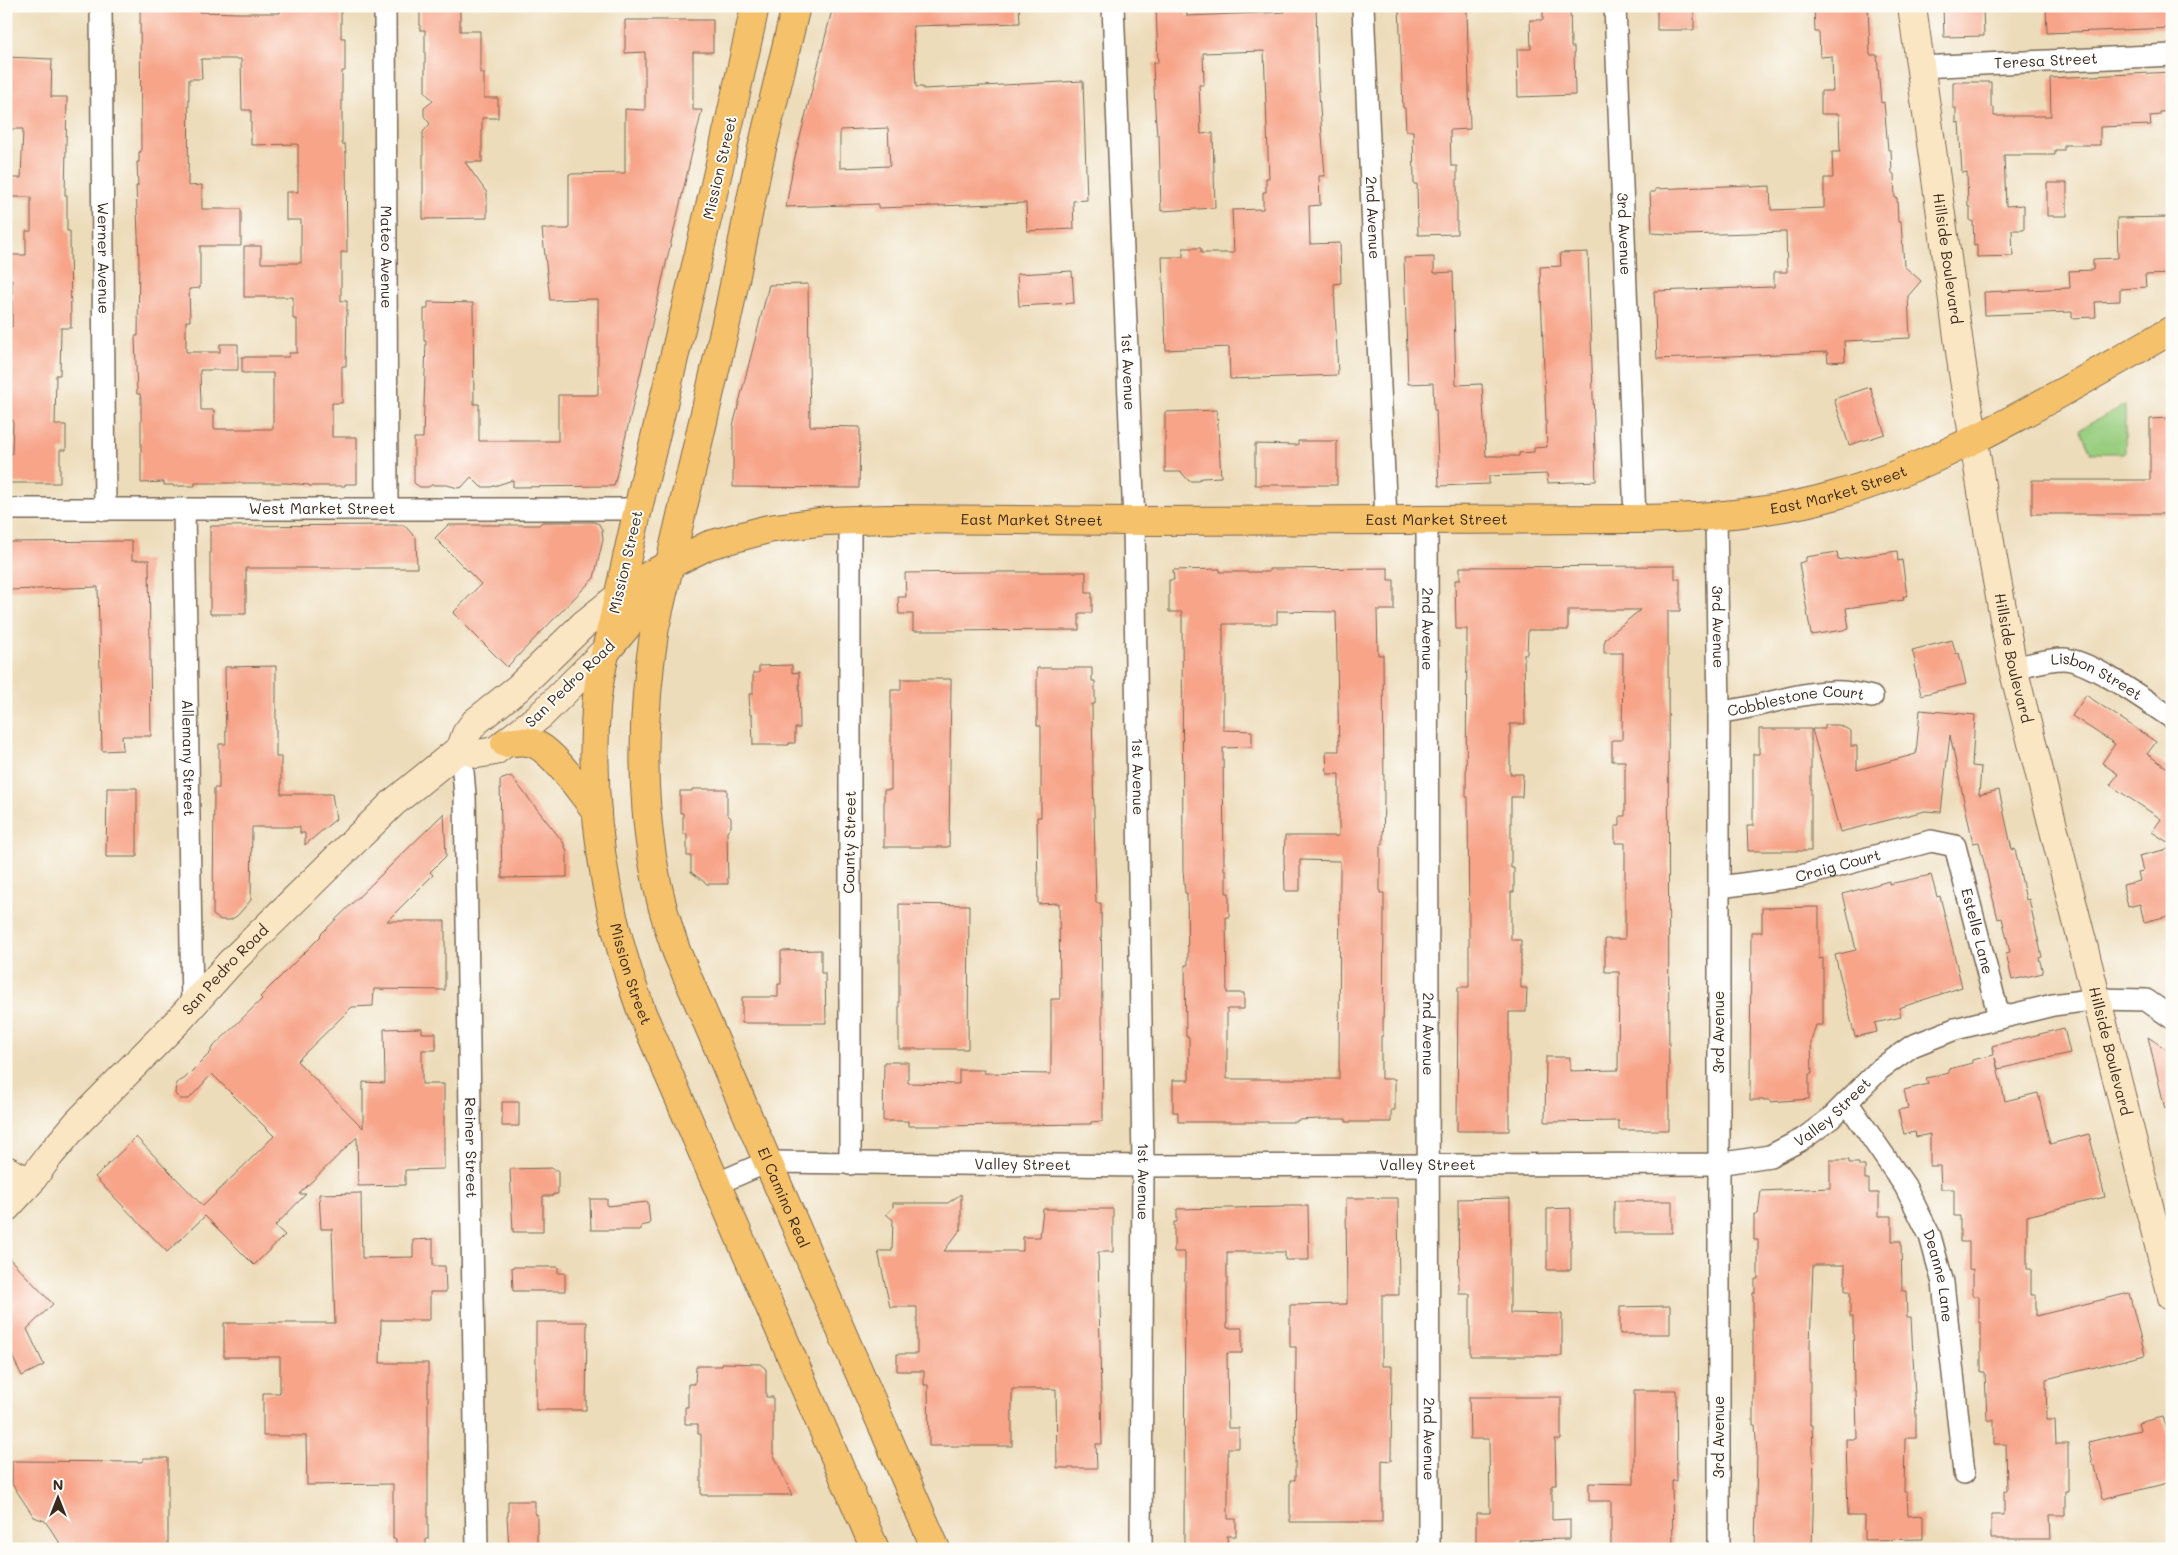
<svg xmlns="http://www.w3.org/2000/svg" width="2178" height="1555" viewBox="0 0 2178 1555" font-family="Mali,sans-serif">
	<style>
		.green { fill: #99ce7f; stroke: #6a7c4e }
		.building { fill: #f7a489; fill-rule: evenodd }
		.lines { fill: none; stroke-linecap: round; stroke-linejoin: round }
		.street-casing { stroke: #796855; stroke-width: 24 }
		.secondary-casing { stroke: #796855; stroke-width: 30 }
		.primary-casing { stroke: #796855; stroke-width: 30 }
		.street { stroke: #fff; stroke-width: 21 }
		.secondary { stroke: #fbe6c4; stroke-width: 28 }
		.primary { stroke: #f5c16b; stroke-width: 28 }
		.labels { text-anchor: middle; stroke-width: 4; stroke-linejoin: round; paint-order: stroke }
		.street-label { font-size: 15px; fill: #3b2a1e; stroke: #fdfcf7 }
	</style>
	<rect width="100%" height="100%" fill="#fdfcf7"/>
	<filter id="ink" filterUnits="userSpaceOnUse"><feTurbulence type="fractalNoise" baseFrequency=".02" numOctaves="2"/><feDisplacementMap in="SourceGraphic" scale="10" xChannelSelector="R" yChannelSelector="G"/><feConvolveMatrix kernelMatrix="1 2 1 2 8 2 1 2 1" color-interpolation-filters="sRGB"/></filter>
	<filter id="wash" filterUnits="userSpaceOnUse"><feTurbulence type="fractalNoise" baseFrequency=".0096" numOctaves="4" result="noise"/><feDisplacementMap in="SourceGraphic" scale="20" xChannelSelector="R" yChannelSelector="G"/><feGaussianBlur stdDeviation="1.12" result="paint"/><feColorMatrix in="noise" values="0 0 0 0 0 0 0 0 0 0 0 0 0 0 0 0 0 1.4 0 .05"/><feComposite in="paint" operator="in"/></filter>
	<g filter="url(#wash)">
		<rect width="100%" height="100%" fill="#eddcba"/>
		<path class="green" d="M2125 405V453H2091L2080 429Z"/>
		<g id="blocks">
			<path class="building" d="M140 6H199V12L239 13H280V9H283V6H341V38H345V71H342V144H345L346 154 347 252H341V301H347L346 366H342V403H332V437H357V484H345V486H309V485L286 483H195V486H173V485H164V482L141 483V398L140 394H137L135 336H138L139 260 136 186H138L137 162H139V152H141ZM201 59H241L242 110H251V145L298 144V192H286V220H301V263H261V246H244V297H293V319H297V353H289V357H242V373H273V429H214V410H201L200 370H238V344H220V352H186V321H190L189 289 200 288V246H241V209H202V185L188 186 189 79H202Z
				M420 6H460V31H480V73H484V98H498V118H482V162H465L487 193V218L423 219V132L430 124 424 116V108L433 101 425 92V30H420Z
				M833 6H1019L1020 23 913 26 916 87H923V89L1083 81 1087 200 1073 201 1074 229 1027 231 1026 203 878 208V204L786 207 794 161ZM888 128 890 166 840 168V130Z
				M1156 6H1186L1187 16 1285 12V6H1316L1318 80 1325 176H1319L1320 205 1309 206 1310 244 1340 243 1341 283 1334 284 1338 375 1230 379 1229 347 1166 350 1162 257H1183V248H1201V253H1234L1232 210 1263 209V192H1266V178H1269L1264 51 1203 53 1204 85H1199L1201 134 1213 133 1215 208 1161 211 1159 135H1157L1155 111 1153 63H1158Z
				M1399 6H1464V10H1467L1470 129 1450 130 1451 166H1457V234L1418 235 1417 184H1414L1413 131H1406L1405 108H1403Z
				M1543 6H1570L1571 47H1574L1575 95 1518 97 1517 49H1531L1530 20H1543Z
				M1657 6H1694V30H1657Z
				M1814 6H1868L1870 55H1877L1881 103 1884 102 1888 150H1891L1892 174H1894L1895 198H1897L1898 222H1901L1904 266 1921 281 1908 296 1910 338 1844 341 1845 361 1828 362 1827 352 1657 359 1654 291 1774 287V272H1787L1786 232 1683 235 1652 233 1650 192H1655V189L1750 185 1751 187 1770 186 1771 210 1824 208V178H1833L1832 152H1840L1839 114H1821V91H1833L1832 56 1820 57 1819 32H1815Z
				M1943 6H1983L1984 36 1944 37Z
				M2046 6H2172V28L2047 33Z
				M625 20H713V52H693V110H702L614 486 513 487V480L491 487H481L471 477 462 487 458 488 447 485H432L428 487H420L414 483V438H423L426 341H424V309H428V302L473 303 474 404H479V441H558V395H598V299L550 300 542 229H569V174L625 173V109L645 110V52L625 53Z
				M6 57 52 59 51 97H67L65 195H67V231H70L71 328H61L60 375H56L55 425H66V450H60V483H6V454H12L13 420H9V404H6L7 327H12V279H6V255H26V231H31V197H8L9 178H21L23 129H6Z
				M2172 72V111L2160 112V115L2150 116 2151 125 2100 127V145H2064V150H2055V155H2004L2006 206 2024 205V230H2012L2013 256 1977 257V245L1974 246 1973 221H1970V207H1968L1967 172 1962 173 1959 122 1956 123V108H1953V82H1991V107H1994V116H2051L2050 78Z
				M2047 183H2067V216H2047Z
				M2172 217 2170 274 2145 275 2146 287 2120 289V301L2095 302 2096 317 2072 318V312L1985 315 1984 292 2070 288 2069 271 2093 270V259L2118 258 2117 218Z
				M1588 252 1596 481 1548 483 1547 474 1489 476V484L1439 486 1436 410H1434L1433 383 1408 384 1404 258 1434 257V273L1453 272 1456 385 1482 384 1486 456H1519V453L1534 452V448L1547 447 1540 267 1561 266 1560 253Z
				M1072 271 1074 303 1019 306 1017 274Z
				M808 284 810 426 860 427 859 488 733 487V426L769 285Z
				M1870 387 1885 434 1849 445 1834 399Z
				M1217 410 1221 477 1202 478 1196 481H1189L1181 472H1165V412Z
				M2172 418V514H2032V480H2150V419Z
				M1298 441H1337V485H1255V444L1298 445Z
				M542 522H594L599 524 602 530 603 540 594 578 507 667 453 613 481 584 435 538 448 525H539Z
				M404 525 416 538 417 568H246V614H210V526Z
				M132 541V560H149L151 736H122L123 750 102 751 98 587 9 590V587H6V542Z
				M1897 551 1898 561 1902 560 1907 596H1903L1904 600 1846 608 1849 629 1811 635 1799 563 1806 561V557L1837 552 1838 560Z
				M1675 566V579H1680V611H1668L1669 1130H1619V1121L1545 1122 1546 1057H1570V1071L1618 1070 1619 972H1605V939H1625V843H1615V826H1620V816H1625V761H1612V740H1622L1623 653H1604V643L1606 638 1640 610H1568V630H1528L1527 654H1524L1525 724H1510V774H1523L1522 797H1511V868H1514V892H1511V940H1521V988H1527L1526 1012H1509V1131H1457L1458 987H1469V940L1468 797H1466L1467 629H1456L1455 580H1460V567Z
				M1388 568V580H1394V610H1377L1378 655H1383L1384 798 1383 845H1380V893H1384V917L1383 1036H1381V1079H1395V1110H1391V1122H1346V1119H1321L1297 1120V1122H1178V1112H1173V1080H1189V1037H1186L1185 965H1188L1187 893H1185L1183 870 1182 612H1169V580H1174L1173 570 1220 569V572H1269V569ZM1277 611 1336 612 1339 751H1326L1327 774H1339V836H1285L1284 859 1285 891H1300V860L1340 861 1339 1079H1227V1009H1244V993H1227L1226 917H1229V893H1226V870H1224L1223 748 1252 747V731L1223 730V624H1277Z
				M972 572H1086V593H1092V613H1079V630L934 631H913V614H899L898 597H906L905 573Z
				M1952 640 1956 654 1959 653 1966 684 1921 695 1914 665 1916 664 1912 650Z
				M792 665V673L799 672 800 728H795V743H789V745H753L752 715H750L749 694H753V673H759V666Z
				M276 666V757H281V794H332L336 819 305 845V833H300V827H252L251 900 237 916 230 920H221L213 915 214 788H219V744H226L225 667Z
				M1037 668H1092V681H1095V704H1092L1093 768 1096 903H1101L1103 1121 1091 1122V1124L934 1126H908V1121H883L884 1062H908V1083L959 1084V1070H984V1073L1051 1074V999H1060L1059 903 1038 904 1037 817H1041V726H1037Z
				M901 679H951L949 847H884V790H891V690H901Z
				M2086 695 2156 742 2147 754 2172 771V845L2152 832 2161 819 2110 785 2118 774 2102 763 2115 744 2072 716Z
				M1920 710 1975 715 1972 766 1981 767 1979 795 1999 790 2012 850 2015 849 2026 900 2029 899 2042 957 2039 958 2043 973 2012 980 2006 953 2010 952 2002 918 1998 919 1979 842 1973 843 1950 735 1941 812 1925 811 1840 832 1812 729H1825V725H1839L1851 731V746H1857V770L1916 754Z
				M1759 729H1811V851H1748L1747 826H1753V754H1759Z
				M511 776 563 842 567 852V877L502 878 500 780Z
				M107 788H137V857H106Z
				M692 789H727V814L731 818V827L727 832 728 884H707L691 872V856H687V834H683V813H680V791H692Z
				M444 813 446 856 430 872 433 875 387 921H445V990L374 989 373 1006 352 1007 297 1061 363 1128V1082L385 1083 384 1029 422 1028V1033H436V1050H422V1084H444V1169L405 1170V1185L358 1186 357 1137 299 1194H306L275 1226 285 1235 254 1265 205 1216 167 1252 95 1177 136 1137 203 1206 274 1136 212 1074 189 1099H180L175 1094 176 1083 184 1079 211 1052V1049L262 999 260 997 321 936 320 935Z
				M2172 848V915L2144 922 2140 904 2128 907 2123 885 2140 881 2138 872 2143 871 2139 856Z
				M1931 875 1937 897 1940 896 1962 987 1899 1008 1901 1017 1875 1023 1877 1032 1855 1037 1835 955 1856 950 1843 894 1889 881V884Z
				M899 904 969 905 968 1049H899Z
				M1819 907V959L1823 958V1025H1816L1811 1041 1812 1074H1809V1099L1770 1102V1100H1750L1751 932H1762V908Z
				M821 950V973H825L826 1023H742V997H778V984H781V951Z
				M2064 1028 2070 1053 1998 1069 1995 1058 2005 1101 2038 1093 2050 1144 2089 1134 2105 1197 2027 1216V1269H2031V1295H2036V1316L2129 1293 2145 1355 2046 1379 2047 1420H2055L2056 1444H2068V1491H2065V1515H2050L2051 1539H1991V1515H2004V1491H2007L2006 1444H1994V1420H1987L1985 1372H1981V1322H1979V1296H1973V1269L1969 1270V1242H1960V1216H1954V1189H1941L1940 1166H1930V1134L1916 1137 1915 1132 1904 1134 1898 1110 1908 1108 1904 1090 1928 1084 1926 1078 1949 1073V1069L1972 1063V1060L1994 1055 1992 1046Z
				M2148 1037 2172 1053V1108L2165 1109Z
				M502 1102H519V1126H502Z
				M1830 1160H1849V1163H1859V1166H1865V1179H1869V1193H1879V1216H1892V1241H1901L1902 1291H1906L1907 1317H1911L1916 1415V1438H1905L1904 1492H1907L1908 1516 1923 1515V1539L1864 1540V1516H1848L1846 1439H1857L1856 1391H1854L1853 1317H1850V1291H1845V1265H1813L1810 1345V1425H1812L1814 1479 1812 1549H1755L1757 1452 1755 1425H1753V1293H1755V1279H1758V1240H1754V1214H1758L1761 1191 1830 1188Z
				M554 1168V1170H558V1194H553V1196H543V1232H513L510 1169Z
				M361 1193 362 1258 413 1257V1240L433 1239V1266H445L446 1292H430V1320H381L380 1363H428V1539H426V1549H396V1539H393V1484L307 1485 306 1436H263V1393H280V1357H224V1323H335L332 1229H321L319 1194Z
				M961 1194V1229L944 1251H1023V1237H1040L1043 1209H1113V1252H1098L1102 1444H1096L1097 1468H1057L1056 1389H1012V1446H929L928 1385H924V1371H897V1354H917V1307H890L878 1251H892L893 1220 886 1214 893 1208V1203H948Z
				M1346 1198H1398L1399 1295H1382V1366H1392L1391 1461 1382 1460V1522H1290V1480H1295L1296 1347H1290V1305L1347 1304Z
				M1510 1198V1313L1562 1314V1356H1470V1294H1459L1458 1199Z
				M590 1199H607V1206L648 1202 650 1224 641 1226V1230H591Z
				M1614 1201H1672V1233H1614Z
				M1284 1206H1308L1309 1260H1285V1252H1227V1328H1242V1353H1227L1228 1428H1239V1448H1228V1519H1236V1536H1227L1228 1549H1184L1185 1252H1174V1222H1177V1209L1284 1207Z
				M1571 1208V1270H1547V1209Z
				M6 1255 53 1304 27 1329 44 1365 22 1376 6 1344Z
				M512 1267H558V1273H565V1291H513Z
				M1670 1306V1334H1620V1307Z
				M536 1322H587L586 1410H536Z
				M722 1363 760 1364 766 1369V1397H773V1453L792 1495H701V1434H698V1424H685V1407H688V1384H695L696 1366H722Z
				M1634 1390H1676L1677 1481H1672L1673 1546H1611V1501H1589V1483L1634 1484Z
				M1469 1397H1561V1440H1555L1556 1485H1552V1520L1570 1519V1539L1519 1540V1549H1476V1513H1490L1489 1439H1470Z
				M2162 1417 2172 1446V1482L2102 1499 2088 1442 2140 1430 2138 1423Z
				M143 1458H168V1549H64L45 1521 34 1517 12 1484V1461L143 1462Z
				M508 1501H535V1514H537V1544H535V1549H509L507 1516H508Z"/>
		</g>
	</g>
	<g filter="url(#ink)">
		<use href="#blocks" fill-opacity="0" stroke="#796855" stroke-width="1"/>
		<g class="lines">
			<g class="street-casing">
				<g id="street">
					<path id="s1" d="M101 6 105 510"/>
					<path id="s2" d="M385 6 387 508"/>
					<path id="s3" d="M1113 6 1134 521 1143 1166 1141 1549"/>
					<path id="s4" d="M1363 6 1386 520"/>
					<path id="s5" d="M1615 6 1635 519"/>
					<path id="s6" d="M1920 67 2172 55"/>
					<path id="s7" d="M6 509H638"/>
					<path id="s8" d="M184 509 192 1006"/>
					<path id="s9" d="M1716 516 1719 712V1549"/>
					<path d="M850 520V1164"/>
					<path id="s10" d="M1427 520 1429 1549"/>
					<path id="s11" d="M2013 668C2029 665 2047 659 2063 659 2089 659 2149 703 2172 718"/>
					<path id="s12" d="M1719 712C1757 709 1792 693 1830 692 1844 691 1858 694 1872 697"/>
					<path id="s13" d="M461 748 465 795 477 1549"/>
					<path id="s14" d="M1720 887 1801 876 1931 841 1955 846 1999 1017"/>
					<path id="s15" d="M1847 1102 1905 1186 1930 1236 1943 1283 1964 1473"/>
					<path id="s16" d="M716 1184 767 1162 1143 1166 1718 1164 1770 1156 1803 1139 1831 1118 1880 1069 1912 1046 1955 1029 2053 1005 2098 999 2146 1000 2172 1018"/>
				</g>
			</g>
			<g class="secondary-casing">
				<g id="secondary">
					<path id="s17" d="M1912 6 1963 373 1991 548 2013 668 2172 1297"/>
					<path d="M461 748 477 754 495 751 541 715 606 650"/>
					<path d="M6 1170 30 1182"/>
					<path id="s18" d="M6 1208 30 1182 49 1156 78 1122 178 1021 230 963 393 803 461 748 466 734 475 722 518 688 583 625 619 596"/>
				</g>
			</g>
			<g class="primary-casing">
				<g id="primary">
					<path id="s19" d="M755 6C722 163 683 319 646 475 635 521 625 566 615 612 608 643 598 676 596 708 589 812 606 916 642 1013L875 1549"/>
					<path id="s20" d="M796 6 758 165 729 310 655 627C638 736 639 850 677 953L936 1549"/>
					<path id="s21" d="M619 596 651 574 709 545 768 529 826 521 886 519 1134 521 1635 519C1701 518 1769 514 1833 496 1952 462 2064 390 2172 330"/>
					<path d="M608 649 634 618 659 582"/>
					<path d="M505 743C514 742 523 740 532 743 553 749 582 794 597 812"/>
				</g>
			</g>
			<use href="#street" class="street"/>
			<use href="#secondary" class="secondary"/>
			<use href="#primary" class="primary"/>
		</g>
	</g>
	<g class="labels">
		<g class="street-label">
			<text dy="5" stroke="none"><textPath href="#s6" startOffset="126">Teresa Street</textPath></text>
			<text transform="translate(720 168) rotate(-77)" y="5">Mission Street</text>
			<text dy="5" stroke="none"><textPath href="#s4" startOffset="212">2nd Avenue</textPath></text>
			<text dy="5" stroke="none"><textPath href="#s5" startOffset="228">3rd Avenue</textPath></text>
			<text dy="5" stroke="none"><textPath href="#s2" startOffset="251">Mateo Avenue</textPath></text>
			<text dy="5" stroke="none"><textPath href="#s1" startOffset="252">Werner Avenue</textPath></text>
			<text dy="5" stroke="none"><textPath href="#s17" startOffset="255">Hillside Boulevard</textPath></text>
			<text dy="5" stroke="none"><textPath href="#s3" startOffset="366">1st Avenue</textPath></text>
			<text dy="5" stroke="none"><textPath href="#s21" startOffset="1239">East Market Street</textPath></text>
			<text dy="5" stroke="none"><textPath href="#s7" startOffset="316">West Market Street</textPath></text>
			<text dy="5" stroke="none"><textPath href="#s21" startOffset="429">East Market Street</textPath></text>
			<text dy="5" stroke="none"><textPath href="#s21" startOffset="834">East Market Street</textPath></text>
			<text transform="translate(626 562) rotate(-77)" y="5">Mission Street</text>
			<text dy="5" stroke="none"><textPath href="#s9" startOffset="111">3rd Avenue</textPath></text>
			<text dy="5" stroke="none"><textPath href="#s10" startOffset="109">2nd Avenue</textPath></text>
			<text dy="5" stroke="none"><textPath href="#s17" startOffset="660">Hillside Boulevard</textPath></text>
			<text dy="5" stroke="none"><textPath href="#s11" startOffset="88">Lisbon Street</textPath></text>
			<text transform="translate(570 684) rotate(-44)" y="5">San Pedro Road</text>
			<text dy="5" stroke="none"><textPath href="#s12" startOffset="78">Cobblestone Court</textPath></text>
			<text dy="5" stroke="none"><textPath href="#s8" startOffset="249">Allemany Street</textPath></text>
			<text dy="5" stroke="none"><textPath href="#s3" startOffset="771">1st Avenue</textPath></text>
			<text transform="translate(850 842) rotate(-89)" y="5">County Street</text>
			<text dy="5" stroke="none"><textPath href="#s14" startOffset="120">Craig Court</textPath></text>
			<text dy="5" stroke="none"><textPath href="#s14" startOffset="329">Estelle Lane</textPath></text>
			<text dy="5" stroke="none"><textPath href="#s18" startOffset="324">San Pedro Road</textPath></text>
			<text dy="5" stroke="none"><textPath href="#s19" startOffset="990">Mission Street</textPath></text>
			<text transform="translate(1719 1032) rotate(-90)" y="5">3rd Avenue</text>
			<text dy="5" stroke="none"><textPath href="#s10" startOffset="514">2nd Avenue</textPath></text>
			<text dy="5" stroke="none"><textPath href="#s17" startOffset="1065">Hillside Boulevard</textPath></text>
			<text dy="5" stroke="none"><textPath href="#s16" startOffset="1136">Valley Street</textPath></text>
			<text dy="5" stroke="none"><textPath href="#s13" startOffset="400">Reiner Street</textPath></text>
			<text dy="5" stroke="none"><textPath href="#s16" startOffset="311">Valley Street</textPath></text>
			<text dy="5" stroke="none"><textPath href="#s16" startOffset="716">Valley Street</textPath></text>
			<text dy="5" stroke="none"><textPath href="#s3" startOffset="1176">1st Avenue</textPath></text>
			<text dy="5" stroke="none"><textPath href="#s20" startOffset="1234">El Camino Real</textPath></text>
			<text dy="5" stroke="none"><textPath href="#s15" startOffset="199">Deanne Lane</textPath></text>
			<text transform="translate(1719 1437) rotate(-90)" y="5">3rd Avenue</text>
			<text dy="5" stroke="none"><textPath href="#s10" startOffset="919">2nd Avenue</textPath></text>
		</g>
	</g>
	<rect width="2178" height="1555" fill="none" stroke="#fdfcf7" stroke-width="25"/>
	<g transform="translate(58 1498)" stroke="#fdfcf7" stroke-width="4" paint-order="stroke">
	<path d="M0-4L9 19L0 12L-9 19Z" fill="#3b2a1e"/>
	<text y="-8" font-size="14" font-weight="bold" text-anchor="middle" fill="#3b2a1e">N</text>
	</g>
</svg>
